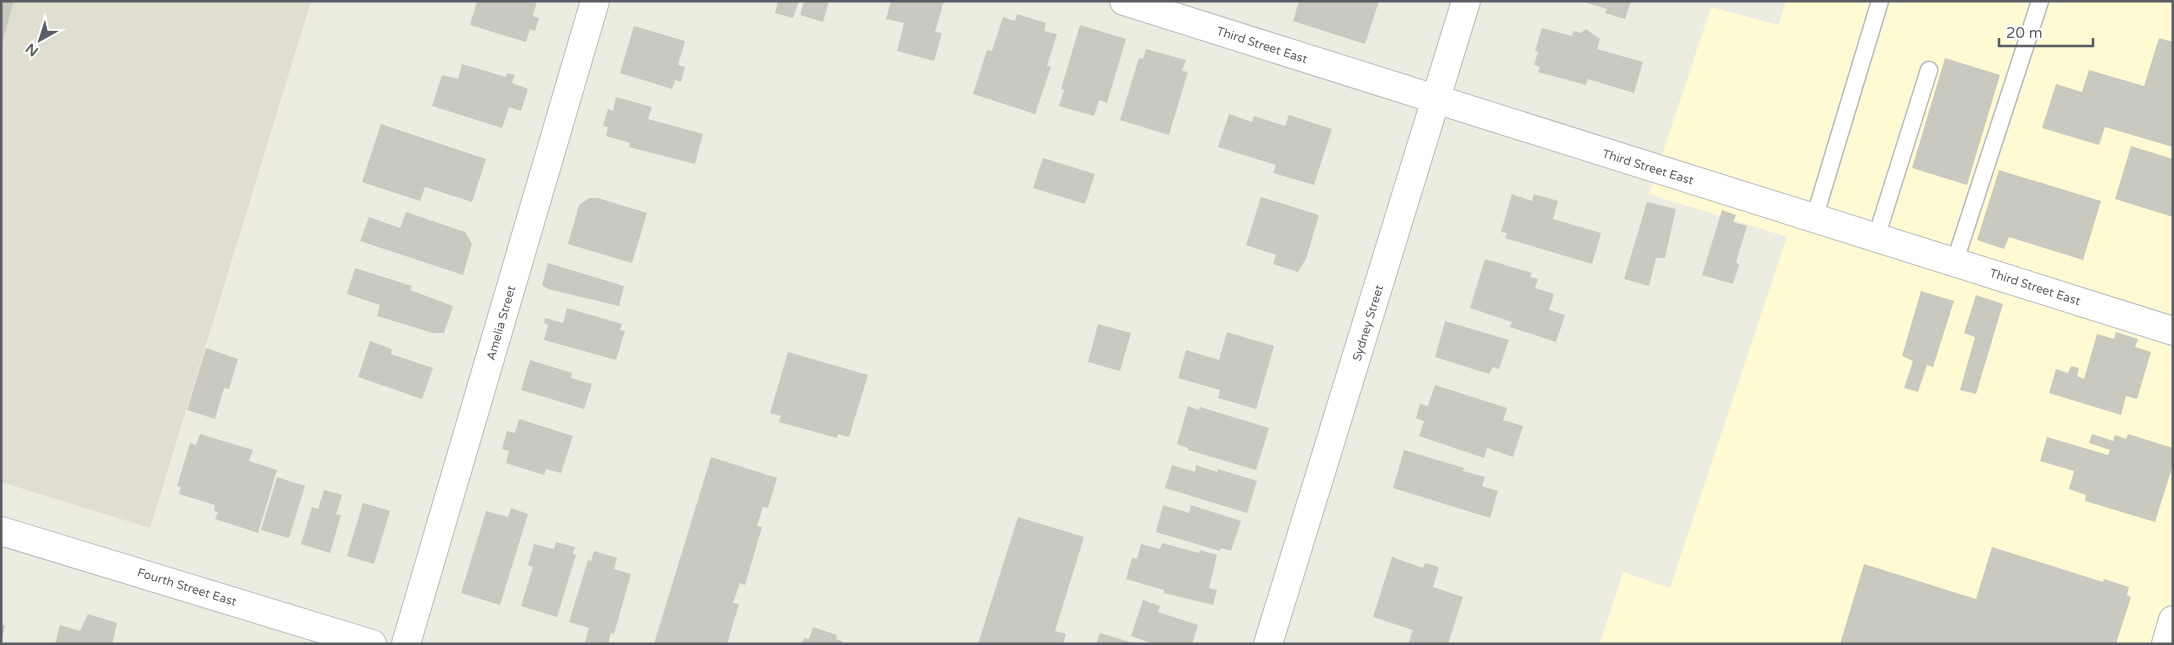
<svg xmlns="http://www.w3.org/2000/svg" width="2174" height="645" viewBox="0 0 2174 645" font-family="'Varela Round',sans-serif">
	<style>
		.commercial { fill: #fffad3 }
		.education { fill: #e0ded0 }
		.building { fill: #cac9bf }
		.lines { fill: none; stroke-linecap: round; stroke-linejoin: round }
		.service-casing { stroke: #b8bac0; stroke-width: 19 }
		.minor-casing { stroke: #b8bac0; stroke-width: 30 }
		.tertiary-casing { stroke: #b8bac0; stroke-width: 30 }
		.service { stroke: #fff; stroke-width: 16 }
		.minor { stroke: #fff; stroke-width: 28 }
		.tertiary { stroke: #fff; stroke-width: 28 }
		.labels { text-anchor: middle; stroke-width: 5; stroke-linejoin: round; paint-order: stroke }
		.street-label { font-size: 12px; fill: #595c62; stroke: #fff }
	</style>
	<rect width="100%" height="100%" fill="#edece0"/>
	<path class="commercial" d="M1786 1H2173V644H1600L1623 572 1670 588 1787 237 1649 194 1711 7 1778 25Z"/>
	<path class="education" d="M1 1H311L150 528 1 482Z"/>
	<path class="building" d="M1 1H14L2 43H1Z
		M477 1H537L533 16 539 18 535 31 530 29 526 42 470 25Z
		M778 1H799L793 18 775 13Z
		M804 1H829L823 22 800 15Z
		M891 1H944L935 32 942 33 934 61 897 51 904 23 886 19Z
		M1299 1H1379L1365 44 1293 21Z
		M1631 1 1625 19 1605 13 1607 9 1584 2Z
		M1017 14 1046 23 1044 31 1057 34 1047 66 1051 67 1035 114 973 94 987 50 992 51 1003 17 1015 21Z
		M1080 25 1126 39 1107 103 1099 100 1094 116 1059 106 1064 90 1061 89Z
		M634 26 685 41 678 65 685 67 681 82 675 80 672 89 620 73Z
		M1542 28 1572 36 1574 31 1581 33 1586 29 1600 39 1597 49 1643 62 1634 93 1588 79 1586 85 1538 72 1540 67 1534 65 1538 52 1535 51Z
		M2159 38 2173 42V147L2105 127 2099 145 2042 128 2056 84 2082 92 2089 70 2144 86Z
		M1146 49 1186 60 1182 71 1188 72 1169 135 1120 120 1139 58 1143 59Z
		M1945 58 2000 75 1967 185 1912 168Z
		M462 64 506 77 507 73 515 75 512 83 528 89 521 111 509 107 502 128 432 106 442 75 458 79Z
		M616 97 652 107 648 119 703 134 695 164 629 147 630 143 606 136 608 127 603 126 608 109 613 111Z
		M1229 114 1252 122 1254 116 1285 126 1289 115 1332 129 1314 185 1273 173 1276 165 1218 147Z
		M381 124 486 159 472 202 425 187 420 201 362 182Z
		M2131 146 2173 159V217L2115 199Z
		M1043 158 1095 174 1085 204 1033 188Z
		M1999 170 2101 201 2083 260 2009 237 2004 249 1977 240Z
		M1512 194 1532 201 1534 194 1558 201 1553 219 1601 233 1592 264 1505 238 1507 233 1501 232Z
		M1261 197 1319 215 1306 259 1298 272 1273 264 1276 255 1246 245Z
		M589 198H598L647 213 632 263 568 244 579 205Z
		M1647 202 1676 209 1665 258H1656L1649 286 1624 279Z
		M1722 210 1736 215 1733 222 1747 226 1736 262 1739 265 1733 284 1702 275Z
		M406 212 465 232 472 244 463 275 360 241 369 217 400 228Z
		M1485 259 1532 273 1530 277 1538 279 1535 288 1554 294 1549 310 1565 315 1556 342 1510 327 1512 322 1470 308Z
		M548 263 624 286 619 306 548 289 542 285Z
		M355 268 412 286 410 290 453 306 444 333H433L377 316 380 305 347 294Z
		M1921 291 1954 301 1933 367 1927 365 1918 392 1904 388 1913 361 1902 356Z
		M1976 295 2003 304 1976 394 1960 390 1975 337 1964 333Z
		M567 308 622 324 620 330 625 331 616 360 544 340 548 325 544 323 545 318 563 323Z
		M1445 321 1509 340 1499 369 1493 367 1489 374 1435 357Z
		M1098 324 1131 333 1120 371 1088 362Z
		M1227 332 1274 346 1256 409 1218 398 1220 390 1178 378 1186 350 1219 360Z
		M2116 332 2138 339 2135 347 2151 352 2137 399 2126 396 2121 415 2049 393 2056 369 2068 373 2071 366 2079 368 2077 376 2084 379 2097 334 2114 339Z
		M370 341 392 349 391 354 433 368 422 399 358 377Z
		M206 348 238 359 229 389 224 388 215 419 187 410Z
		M788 352 868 375 849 437 838 434 837 438 779 422 781 416 770 413Z
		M530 360 572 373 571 378 592 384 584 409 521 390Z
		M1435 385 1507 408 1503 420 1523 426 1513 457 1487 448 1484 458 1419 436 1424 421 1416 418 1420 404 1428 406Z
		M1188 406 1199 410 1200 407 1269 428 1256 470 1188 450V448L1177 444Z
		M519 419 573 436 561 473 546 469 544 475 506 463 509 451 502 449 507 431 515 433Z
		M200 434 253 450 249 461 277 470 258 533 215 519 218 512 214 511 215 505 179 494 181 487 177 486 190 443 196 445Z
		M2092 434 2113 441 2115 435 2126 439 2128 434 2173 448V465L2155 522 2085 501 2086 495 2069 489 2074 471 2040 461 2047 437 2108 455 2110 450 2089 443Z
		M1404 450 1464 468 1463 471 1485 477 1482 486 1498 491 1490 518 1393 488Z
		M711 457 777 478 768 508 763 507 757 526 762 527 745 585 740 583 733 603 739 604 727 644H654Z
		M1172 465 1195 472 1196 465 1217 472 1218 469 1257 481 1247 513 1165 488Z
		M277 477 305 486 289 538 261 530Z
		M324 490 342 495 336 514 341 515 330 553 301 544 312 507 318 509Z
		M363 503 390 511 374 564 347 556Z
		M1163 505 1189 513 1191 505 1241 521 1231 551 1221 548 1220 551 1156 532Z
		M511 508 528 514 500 605 461 593 486 511 508 517Z
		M1018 517 1084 537 1055 631 1066 634 1063 644H978Z
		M556 542 575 547 573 554 576 555 557 617 521 606 533 567 528 565 534 544 554 549Z
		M1162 543 1199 553 1200 550 1217 555 1209 588 1217 590 1213 605 1164 593V590L1126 579 1132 558 1137 559 1141 544 1160 549Z
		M1992 547 2103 582 2104 579 2129 587 2127 595 2131 597 2116 644H1840L1864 564 1976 599Z
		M594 551 617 558 614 569 631 574 614 634 611 633 608 644 585 642 589 628 569 622 588 560 591 561Z
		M1392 557 1423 568 1425 563 1439 567 1433 587 1463 597 1448 644H1408L1413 630 1373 617Z
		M1143 600 1160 606 1158 612 1198 625 1192 644H1154L1131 636Z
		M88 614 117 623 112 644H55L60 625 80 631Z
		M1 625 5 626 2 637H1Z
		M813 627 837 635 836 639 842 641V644H802L804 638 809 639Z
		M1100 633 1133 643V644H1096Z"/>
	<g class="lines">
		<g class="service-casing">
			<path id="service" d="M1814 219 1880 1
				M1876 238 1929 70
				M1955 261 2040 1"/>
		</g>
		<g class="minor-casing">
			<path id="minor" d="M1124 1 2173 331
				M406 644 595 1"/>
		</g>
		<g class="tertiary-casing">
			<path id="tertiary" d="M1 531 372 644
				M1268 644 1466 1
				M2166 644 2173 620"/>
		</g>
		<use href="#service" class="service"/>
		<use href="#minor" class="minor"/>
		<use href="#tertiary" class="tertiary"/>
	</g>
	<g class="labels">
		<g class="street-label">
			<text transform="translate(1262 45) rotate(18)" y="4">Third Street East</text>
			<text transform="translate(1648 167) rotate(17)" y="4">Third Street East</text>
			<text transform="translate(2035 287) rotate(18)" y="4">Third Street East</text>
			<text transform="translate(501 323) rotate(-74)" y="4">Amelia Street</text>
			<text transform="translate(1368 323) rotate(-73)" y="4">Sydney Street</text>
			<text transform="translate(187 587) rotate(17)" y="4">Fourth Street East</text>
		</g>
	</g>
	<rect width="2174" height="645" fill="none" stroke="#595c62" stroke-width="5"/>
	<g transform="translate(40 40) rotate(219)" stroke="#ffffff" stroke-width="4" paint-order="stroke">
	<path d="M0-4L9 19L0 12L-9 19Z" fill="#595c62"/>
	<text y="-8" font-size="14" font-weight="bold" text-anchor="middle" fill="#595c62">N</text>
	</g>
	<path d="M1999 38v8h94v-8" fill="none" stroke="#595c62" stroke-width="2.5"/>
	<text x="2006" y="38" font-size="15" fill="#595c62" stroke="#ffffff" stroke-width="4" paint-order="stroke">20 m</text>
</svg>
